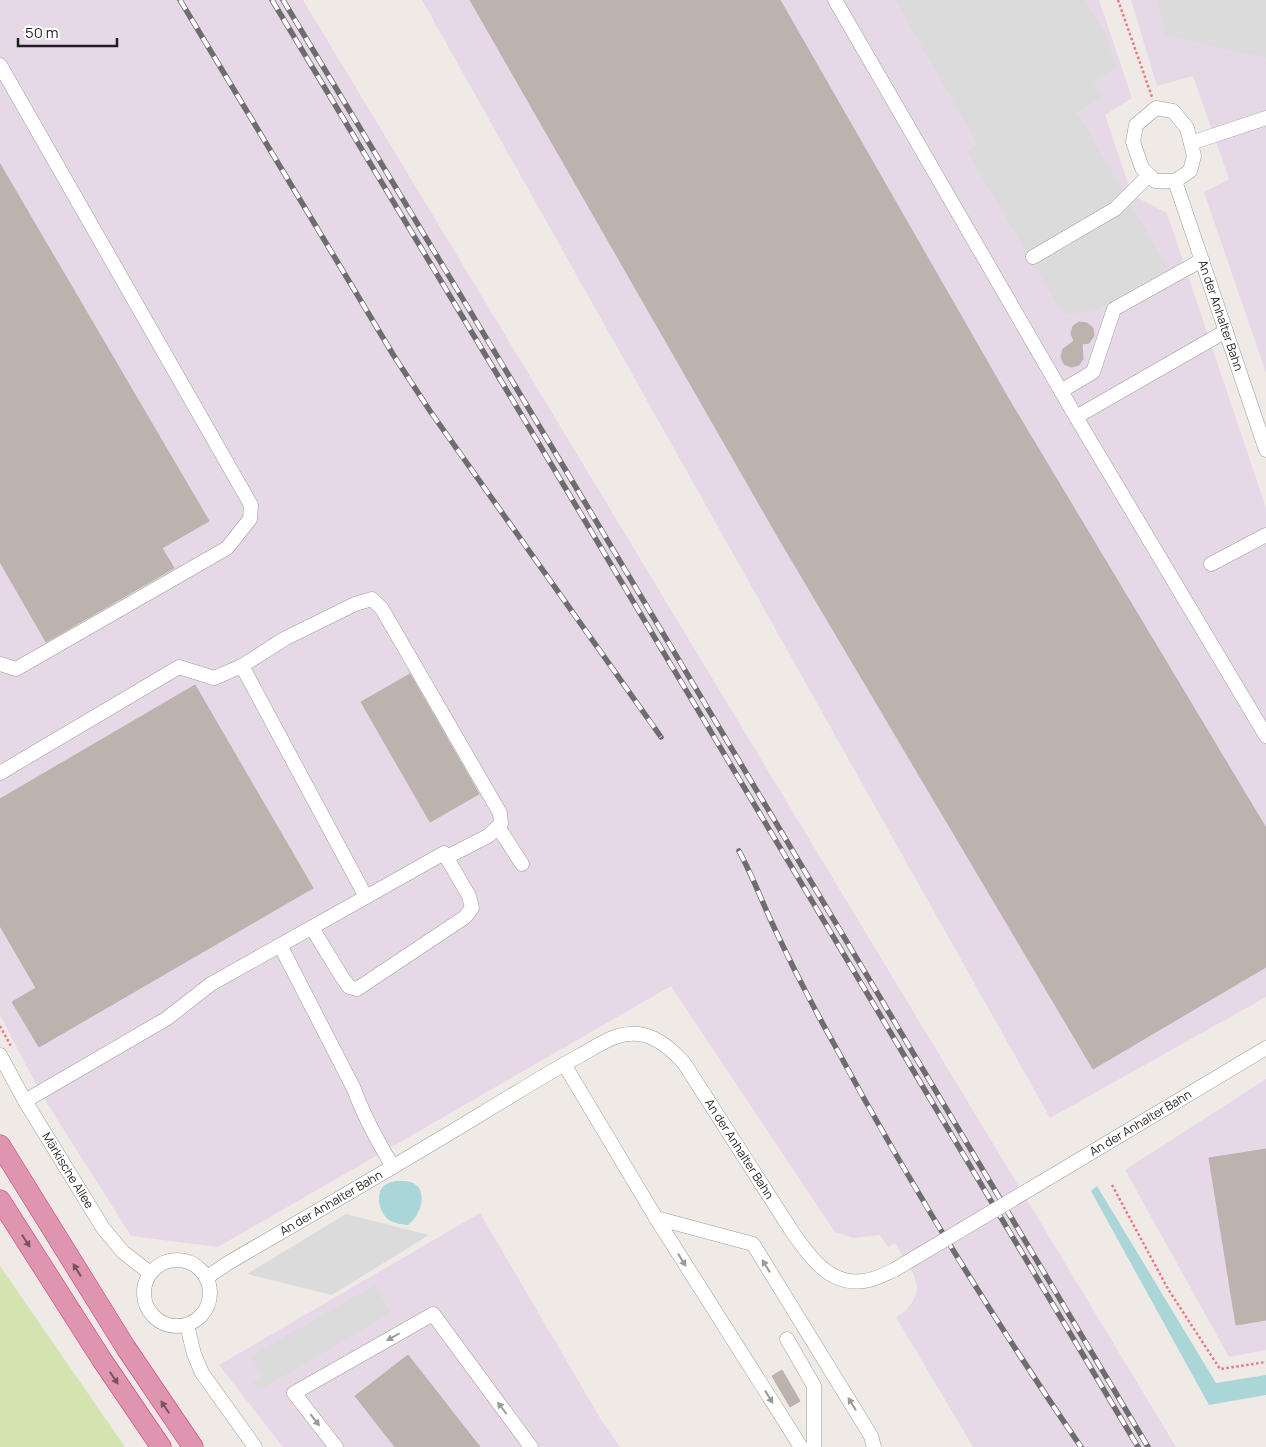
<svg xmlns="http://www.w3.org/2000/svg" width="1266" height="1447" viewBox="0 0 1266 1447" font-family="Manrope,sans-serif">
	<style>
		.industrial { fill: #e7d8e7 }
		.grass { fill: #d3e4b0 }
		.parking { fill: #dbdbdb }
		.water { fill: #aad6d8 }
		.building { fill: #bcb3af; stroke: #bfafaa }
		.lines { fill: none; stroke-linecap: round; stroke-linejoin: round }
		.minor-casing { stroke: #9c9c9c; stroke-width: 15 }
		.highway-casing { stroke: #cb3582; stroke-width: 21 }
		.path { stroke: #ed7880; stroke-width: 2.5; stroke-dasharray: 2.5 2.5; stroke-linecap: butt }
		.minor { stroke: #fff; stroke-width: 14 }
		.highway { stroke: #df95af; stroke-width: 20 }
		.rail-casing { stroke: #6d6d6d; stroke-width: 5.5 }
		.rail { stroke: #fff; stroke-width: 4; stroke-dasharray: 11; stroke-linecap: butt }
		.minor-bridge-casing { stroke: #9c9c9c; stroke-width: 15; stroke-linecap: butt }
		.minor-bridge { stroke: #fff; stroke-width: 14 }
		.oneway { fill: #755460 }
		.oneway2 { fill: #9a9a9a }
		.labels { text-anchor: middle; stroke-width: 4.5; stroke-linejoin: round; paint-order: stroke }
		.street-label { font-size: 12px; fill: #1f1f1f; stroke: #fff }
	</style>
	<rect width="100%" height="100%" fill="#efeae6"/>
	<path class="industrial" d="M0 0H303L1176 1447H973L896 1317 904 1312 911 1304 916 1295 917 1286 914 1275 895 1243 888 1247 880 1235 853 1238 835 1232 671 986 218 1247 131 1236 40 1092 0 1015Z
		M422 0H1099L1132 98 1105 115 1132 195 1167 213 1266 508V997L1050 1118Z
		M1131 0H1266V373L1204 192 1229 179 1193 76 1157 86Z
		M1266 1079V1350L1229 1357 1125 1170Z
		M480 1213 600 1418 620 1447H283L219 1365Z"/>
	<path class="grass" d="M0 1266 125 1447H0Z"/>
	<path class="parking" d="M895 0H1085L1107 37 1116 68 1094 81 1102 97 1077 112 1168 268 1095 311 1063 314 967 152 978 145Z
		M1157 0H1266V58L1165 35Z
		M346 1214 429 1235 332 1295 247 1274Z
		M375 1285 391 1313 258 1391 253 1382 263 1376 251 1356Z"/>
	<path class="water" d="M396 1181C402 1181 411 1180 416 1185 428 1195 419 1217 408 1225 402 1224 395 1224 389 1220 381 1215 375 1197 382 1188 385 1184 391 1182 396 1181Z
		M1097 1186 1216 1383 1266 1375V1395L1209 1405 1091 1191Z"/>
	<path class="building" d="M470 0H780L1011 403 1266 828V967L1093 1069 778 537Z
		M0 164 209 521 162 548 174 568 46 642 0 562Z
		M1079 322 1087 323 1093 328 1094 336 1089 343 1082 344 1083 359 1079 365 1071 367 1064 364 1061 357 1063 349 1074 341 1071 334 1073 326Z
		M410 674 479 794 430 822 361 702Z
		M195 685 313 888 39 1047 12 1002 36 988 0 926V799Z
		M1266 1149V1320L1236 1325 1209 1158Z
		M408 1355 480 1447H395L355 1396Z
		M782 1370 800 1401 790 1407 772 1376Z"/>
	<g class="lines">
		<g class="minor-casing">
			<g id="minor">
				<path d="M835 0 1061 391"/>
				<path d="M0 65 251 505 250 519 227 548 16 669 0 664"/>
				<path d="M1156 108 1173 111 1187 128 1194 156 1190 171 1175 181H1155L1142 168 1133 142 1136 125Z"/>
				<path d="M1191 143 1266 118"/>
				<path id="s1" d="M1175 181 1266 450"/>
				<path d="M1033 257 1115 209 1149 175"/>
				<path d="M1226 331 1076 417 1266 736"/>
				<path d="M1076 417 1061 391 1093 372 1114 309 1202 260"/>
				<path d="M1211 564 1266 535"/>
				<path d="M242 666 284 639 355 604 372 599 382 609 500 813 501 824 488 836 447 857"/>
				<path d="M0 773 179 667 214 678 242 666 366 897 211 984 166 1019 25 1101"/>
				<path d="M498 827 522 864"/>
				<path d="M312 928 342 977 349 987 357 989 465 917 472 908 469 896 444 853 366 897"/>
				<path d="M280 945 354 1089C364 1117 378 1142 393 1167"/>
				<path id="s2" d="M0 1055 25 1101 103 1228 123 1252 150 1273"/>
				<path d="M564 1064 656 1218 801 1447"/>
				<path id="s3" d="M1047 1179 1266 1048"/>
				<path d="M656 1218 753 1244 871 1436 874 1447"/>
				<circle cx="177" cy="1293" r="33"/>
				<path id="s4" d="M206 1278 228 1263C314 1213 401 1163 486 1111 518 1092 549 1072 581 1055 593 1048 605 1040 618 1036 646 1028 666 1043 684 1063L793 1233C810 1257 830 1286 864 1281 874 1280 885 1274 894 1270"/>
				<path d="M187 1325 194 1354 202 1373 255 1447"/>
				<path d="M787 1339 814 1386V1447"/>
				<path d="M336 1447 294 1393 433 1314 531 1447"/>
			</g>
		</g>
		<g class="highway-casing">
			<path id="highway" d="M0 1145 126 1348 193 1447
				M0 1200 102 1360 161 1447"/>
		</g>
		<path class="path" d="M1118 0 1152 97
			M0 1026 12 1048
			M1112 1185 1168 1289 1220 1369 1266 1362"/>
		<use href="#minor" class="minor"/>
		<use href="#highway" class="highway"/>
		<g class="rail-casing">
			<path id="rail" d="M180 0 394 356 430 411 661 737
				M272 0 554 469 1138 1447
				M283 0 562 464 1148 1447
				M739 851C752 875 761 899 772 923 791 964 812 1005 834 1044 909 1183 992 1317 1081 1447"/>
		</g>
		<use href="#rail" class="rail"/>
		<g class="minor-bridge-casing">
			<path id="minor-bridge" d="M894 1270 1047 1179"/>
		</g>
		<use href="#minor-bridge" class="minor-bridge"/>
	</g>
	<defs><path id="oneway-solid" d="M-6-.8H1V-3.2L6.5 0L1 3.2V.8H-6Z" transform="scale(1.25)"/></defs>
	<g class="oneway">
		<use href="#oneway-solid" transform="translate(26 1241) rotate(57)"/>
		<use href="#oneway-solid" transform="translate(77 1270) rotate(-122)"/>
		<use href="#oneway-solid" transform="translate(114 1378) rotate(56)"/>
		<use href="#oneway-solid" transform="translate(165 1407) rotate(-124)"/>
	</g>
	<g class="oneway2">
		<use href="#oneway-solid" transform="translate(682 1260) rotate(58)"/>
		<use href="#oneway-solid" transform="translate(766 1266) rotate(-122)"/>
		<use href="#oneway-solid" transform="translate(393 1337) rotate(150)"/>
		<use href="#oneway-solid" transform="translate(769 1397) rotate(58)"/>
		<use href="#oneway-solid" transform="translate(852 1404) rotate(-122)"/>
		<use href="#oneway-solid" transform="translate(502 1408) rotate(-127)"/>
		<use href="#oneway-solid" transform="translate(315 1420) rotate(52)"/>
	</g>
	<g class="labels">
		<g class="street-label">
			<text dy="4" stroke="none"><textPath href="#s1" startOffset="142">An der Anhalter Bahn</textPath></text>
			<text dy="4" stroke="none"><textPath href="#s3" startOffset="109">An der Anhalter Bahn</textPath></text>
			<text dy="4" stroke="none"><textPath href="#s4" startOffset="656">An der Anhalter Bahn</textPath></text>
			<text dy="4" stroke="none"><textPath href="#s2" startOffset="134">Märkische Allee</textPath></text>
			<text dy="4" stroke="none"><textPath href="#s4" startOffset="146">An der Anhalter Bahn</textPath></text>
		</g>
	</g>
	<path d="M18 38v8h99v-8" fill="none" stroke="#1f1f1f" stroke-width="2.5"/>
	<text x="25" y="38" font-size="15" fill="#1f1f1f" stroke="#ffffff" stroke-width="4" paint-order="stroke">50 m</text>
</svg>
